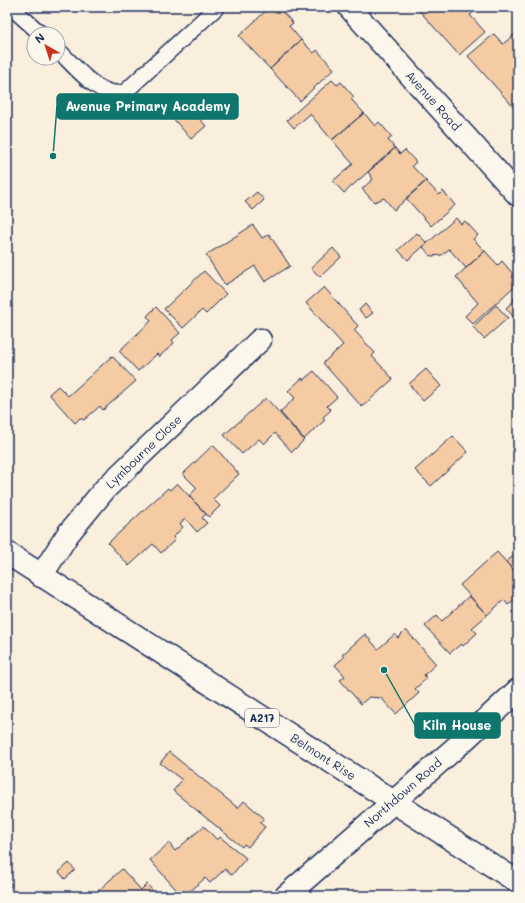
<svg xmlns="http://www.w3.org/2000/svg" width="525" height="903" viewBox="0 0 525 903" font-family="Mali,sans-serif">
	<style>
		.building { fill: #f4cba3; stroke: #1b2f5e }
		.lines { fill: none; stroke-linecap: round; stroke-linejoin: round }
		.lane-casing { stroke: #1b2f5e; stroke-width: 18 }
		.street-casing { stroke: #1b2f5e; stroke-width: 25 }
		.highway-casing { stroke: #1b2f5e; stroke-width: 25 }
		.lane { stroke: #fbf7ec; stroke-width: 15 }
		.street { stroke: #fbf7ec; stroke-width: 22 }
		.highway { stroke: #fbf7ec; stroke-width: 22 }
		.labels { text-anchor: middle; stroke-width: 3.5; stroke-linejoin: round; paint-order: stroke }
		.shield { fill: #fbf7ec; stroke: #5e6b89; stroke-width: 1 }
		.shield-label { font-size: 11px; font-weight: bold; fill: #1b2f5e }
		.street-label { font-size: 12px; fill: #1b2f5e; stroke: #fbf7ec }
		.leader { fill: none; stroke: #0f766e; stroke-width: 1.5 }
		.callout-dot { fill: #0f766e; stroke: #fbf7ec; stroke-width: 1.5 }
		.callout { fill: #0f766e; stroke: #0f766e; stroke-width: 1.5 }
		.callout-label { font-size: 13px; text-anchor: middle; font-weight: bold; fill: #fff }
	</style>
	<rect width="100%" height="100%" fill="#faeedd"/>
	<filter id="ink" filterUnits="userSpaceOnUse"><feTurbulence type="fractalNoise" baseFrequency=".025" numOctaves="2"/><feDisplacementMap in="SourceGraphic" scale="8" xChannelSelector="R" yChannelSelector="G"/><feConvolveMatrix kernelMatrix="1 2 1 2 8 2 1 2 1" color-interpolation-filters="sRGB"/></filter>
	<g filter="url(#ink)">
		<path class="building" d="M270 7H278L293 23 289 26 301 40 270 69 239 36Z
			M416 7H480L470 15 485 32 459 55Z
			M494 34 503 44 515 34 518 38V112L468 56Z
			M301 40 314 53 317 50 334 69 300 101 270 69Z
			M332 80 337 85 341 82 354 97 351 99 364 113 332 140 310 114 294 128 287 120Z
			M185 103 206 126 191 139 171 116Z
			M364 113 375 126 379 122 392 137 388 140 395 148 344 193 333 181 353 164 332 140Z
			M395 148 400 154 405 150 416 162 412 166 426 181 394 210 384 198 374 202 362 189 373 179 368 172Z
			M426 181 439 195 443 191 455 205 431 226 406 198Z
			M257 192 264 200 253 210 245 202Z
			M456 218 461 224 465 221 478 235 473 239 485 251 466 268 449 249 442 255 431 256 423 247Z
			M253 225 262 238 269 234 290 266 265 282 255 266 225 285 206 255Z
			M417 233 427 243 408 260 398 250Z
			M333 248 341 257 320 277 311 268Z
			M485 251 498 265 502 261 518 280V283L473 324 465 316 478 303 456 277Z
			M204 271 226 294 206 314 202 310 183 328 164 309Z
			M324 287 358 326 354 330 375 353 372 356 393 379 362 407 323 363 343 345 306 303Z
			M518 295V322L506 308 515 300 513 299Z
			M365 304 373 313 366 318 359 310Z
			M496 305 508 318 484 339 473 327Z
			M156 307 180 333 172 340 174 343 159 357 157 354 138 371 119 351 151 321 147 316Z
			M112 356 136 381 103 410 100 406 84 420 80 418 75 423 49 394 58 386 68 396Z
			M426 369 441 386 423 401 409 384Z
			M314 371 337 397 327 406 331 410 323 417 325 420 304 439 280 412 295 398 288 391 302 378 303 380Z
			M266 398 304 440 292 452 275 433 264 444 259 439 242 454 224 435Z
			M453 436 468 452 431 486 415 470Z
			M213 445 239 474 213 499 220 506 209 517 189 496 197 488 183 474Z
			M177 483 206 514 202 518 207 523 197 532 185 518 180 524 183 527 173 537 175 540 161 553 153 544 129 566 108 543 168 488 170 490Z
			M497 552 518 575V596L508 605 504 600 487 615 460 585Z
			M518 552V575L506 562Z
			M469 596 487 615 472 628 477 633 463 646 461 644 450 653 425 626 437 615 442 621Z
			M406 630 436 664 424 675 427 678 415 689 419 693 396 714 381 698 369 697 361 704 340 680 345 676 335 665 344 657 342 655 365 634 378 649 395 634 398 638Z
			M169 752 238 808 244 801 264 818 260 823 265 827 248 847 244 844 242 847 173 791 182 780 160 763Z
			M204 826 217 840 220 837 246 858 232 875 225 869 210 883 205 878 185 896H182L150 860 169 843 175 851Z
			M69 863 75 870 65 879 59 872Z
			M122 869 141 890 147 884 157 896H102L98 891Z
			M7 880 12 885 7 891Z"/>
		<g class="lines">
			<g class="lane-casing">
				<path id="lane" d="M11 7 41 34
					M58 50C75 66 100 100 125 92L217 7"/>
			</g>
			<g class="street-casing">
				<path id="street" d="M349 7 518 195
					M41 576 68 534 105 489 260 340
					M286 896 462 742 518 690"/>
			</g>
			<g class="highway-casing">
				<path id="highway" d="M7 553 518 882"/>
			</g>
			<use href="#lane" class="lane"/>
			<use href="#street" class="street"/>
			<use href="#highway" class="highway"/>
		</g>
	</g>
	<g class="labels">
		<rect class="shield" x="245" y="709" width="34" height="18" rx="3"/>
		<g class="shield-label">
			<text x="262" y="722">A217</text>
		</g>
		<g class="street-label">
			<text transform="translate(433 101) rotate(48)" y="4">Avenue Road</text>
			<text transform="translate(144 452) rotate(-44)" y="4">Lymbourne Close</text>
			<text transform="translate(323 757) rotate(33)" y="4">Belmont Rise</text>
			<text transform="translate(403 793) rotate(-41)" y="4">Northdown Road</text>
		</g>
	</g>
	<path class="leader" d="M53 156L57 106M384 670L415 725"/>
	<g class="callout-dot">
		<circle cx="53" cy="156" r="4"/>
		<circle cx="384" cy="670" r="4"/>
	</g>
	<g class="callout">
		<rect x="57" y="94" width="181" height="25" rx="4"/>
		<rect x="415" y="713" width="85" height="25" rx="4"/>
	</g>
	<g class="callout-label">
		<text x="148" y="111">Avenue Primary Academy</text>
		<text x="457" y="730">Kiln House</text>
	</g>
	<rect width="525" height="903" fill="none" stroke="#fbf7ec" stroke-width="24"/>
	<rect x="12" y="12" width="501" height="879" fill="none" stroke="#1b2f5e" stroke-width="1.5" filter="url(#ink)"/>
	<g transform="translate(46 46) rotate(321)"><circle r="19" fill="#fbf7ec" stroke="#a1a7b3"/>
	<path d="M0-3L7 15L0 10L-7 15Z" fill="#c8321e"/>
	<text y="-6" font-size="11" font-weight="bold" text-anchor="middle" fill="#1b2f5e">N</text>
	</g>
</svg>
